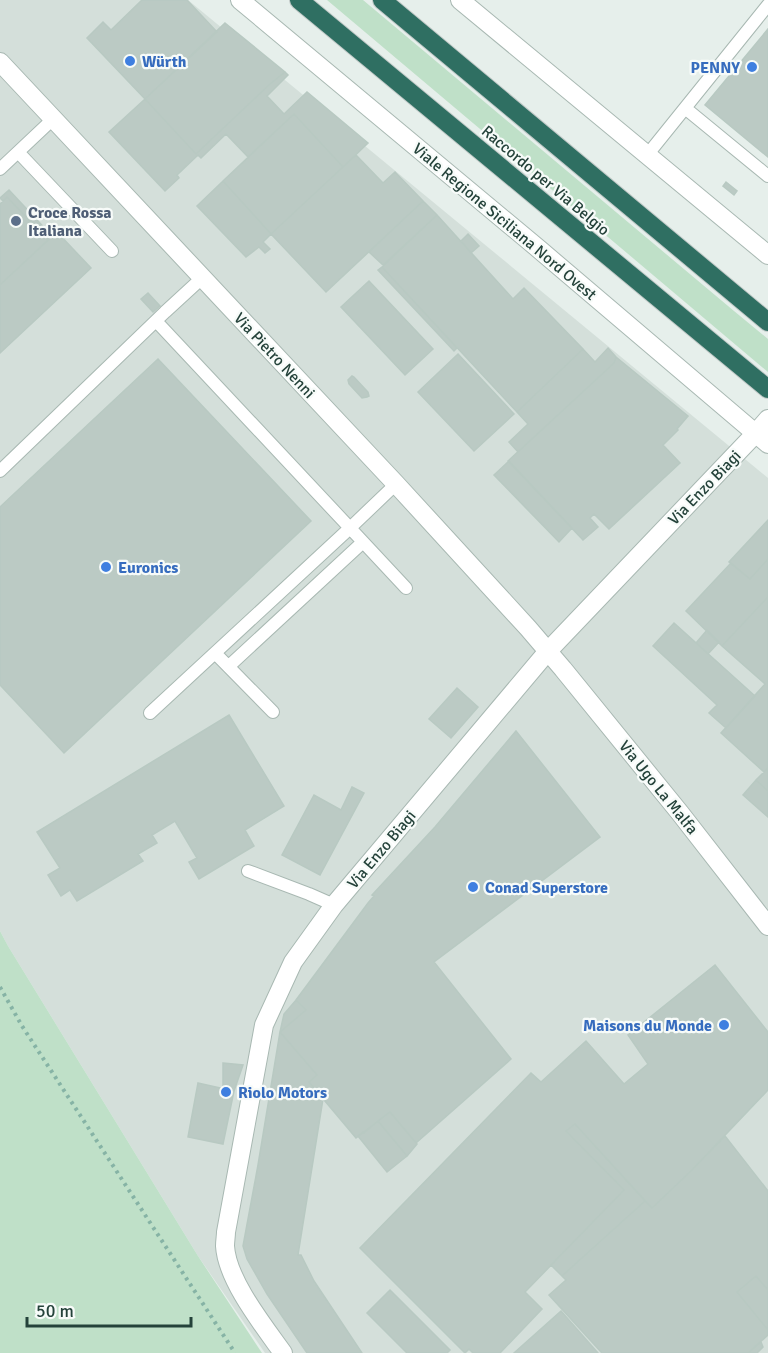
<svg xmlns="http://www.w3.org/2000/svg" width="768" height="1353" viewBox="0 0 768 1353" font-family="Signika,sans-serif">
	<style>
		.built { fill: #d4dfda }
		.green { fill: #bfe0c8 }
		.building { fill: #bbcac4; stroke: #b8c9c2; stroke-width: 1.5 }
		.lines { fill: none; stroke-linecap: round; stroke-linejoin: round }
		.service-casing { stroke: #a8b8b2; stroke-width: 14 }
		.minor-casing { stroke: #a8b8b2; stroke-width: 20 }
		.tertiary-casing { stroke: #a8b8b2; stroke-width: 20 }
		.motorway-casing { stroke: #c2cac8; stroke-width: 20 }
		.path { stroke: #86b3a5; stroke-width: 4; stroke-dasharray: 3 4.5; stroke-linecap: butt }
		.service { stroke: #fff; stroke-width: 12 }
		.minor { stroke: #fff; stroke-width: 18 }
		.tertiary { stroke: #fff; stroke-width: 18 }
		.motorway { stroke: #2f6f62; stroke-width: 18 }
		.shop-dot { fill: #3f7fe0; stroke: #f7fbf9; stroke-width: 2 }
		.service-dot { fill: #5c6f8a; stroke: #f7fbf9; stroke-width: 2 }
		.labels { text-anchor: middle; stroke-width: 4.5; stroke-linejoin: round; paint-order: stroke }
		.shop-label { font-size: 16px; font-weight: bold; fill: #366cbe; stroke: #f7fbf9; text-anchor: start }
		.street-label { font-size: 16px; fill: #24423a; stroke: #f7fbf9 }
		.service-label { font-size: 16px; font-weight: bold; fill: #4e5e75; stroke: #f7fbf9; text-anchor: start }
	</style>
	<rect width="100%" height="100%" fill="#e6efeb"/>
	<path class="built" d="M0 0H188L768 478V1353H265L198 1256 8 946 0 931Z"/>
	<path class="green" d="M327 0H363L734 311 768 339V372Z
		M0 931 8 946 198 1256 262 1353H0Z"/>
	<path class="building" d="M142 0H187L217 32 145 99 87 38 103 22 111 30Z
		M225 23 285 72 270 84 196 154 145 99Z
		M768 29V157L705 105Z
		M285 72 288 75 267 96 284 114 307 92 368 143 343 167 294 114 248 157 226 134 201 158 198 155 177 175 179 178 165 191 109 132 145 99 196 154 270 84Z
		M294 114 343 167 271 234 223 181Z
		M356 155 383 183 395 172 423 201 326 292 271 234Z
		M223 181 271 234 263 242 270 249 265 253 259 247 246 257 197 206Z
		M726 182 737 191 734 195 723 186Z
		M9 190 52 236 48 240 7 197 3 201 0 198Z
		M7 197 48 240 0 285V204Z
		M423 201 437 215 383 265 369 252Z
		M437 215 513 299 524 288 583 349 517 412 382 267Z
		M57 232 91 268 0 353V285Z
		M468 234 479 246 471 253 461 241Z
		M382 267 457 348 454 351 378 270Z
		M369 281 433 349 405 375 341 307Z
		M148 293 160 306 153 312 141 299Z
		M608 348 616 357 614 363 518 452 509 442 528 424 517 412 583 349 595 362Z
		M458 354 514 414 474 451 418 392Z
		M616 357 688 416 677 429 678 430 663 445 680 463 609 529 594 514 590 518 598 527 583 540 508 461 614 363Z
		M158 359 311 521 64 753 0 685V507Z
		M352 376 354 377 368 392 369 396 367 397 362 398 349 384 348 380Z
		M509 461 572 528 559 542 494 475Z
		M768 520V559L750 579 729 562Z
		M768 559V597L722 646 686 611 731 563 750 579Z
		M768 597V768L764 772 721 733 765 684 722 646Z
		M674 623 755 696 726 728 709 713 717 705 653 646Z
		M707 630 719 642 708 654 696 643Z
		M457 688 478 707 451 738 429 719Z
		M229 715 284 806 245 830 254 846 199 879 189 862 197 858 175 821 152 835 157 843 138 854 143 861 77 901 70 890 61 896 48 875 60 868 37 832Z
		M516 731 600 837 434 962 511 1059 416 1143 390 1112 356 1138 309 1082 317 1075 280 1032 306 1010 296 1000 368 903 374 896 372 895 435 827Z
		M768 768V791L756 780Z
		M756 780 768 791V817L743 795Z
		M352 787 364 793 320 875 282 855 314 795 341 810Z
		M715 965 768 1032V1090L691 1171 652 1208 575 1124 566 1131 624 1190 525 1292 542 1309 500 1353H473L469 1349 465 1353 360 1248 531 1073 541 1082 586 1041 624 1084 648 1064 628 1035Z
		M296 1000 306 1010 280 1032 284 1014Z
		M280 1032 317 1075 309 1082 323 1099 298 1255H301L314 1281 362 1353H307L267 1294 247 1259 243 1246 258 1165Z
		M223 1063 243 1065 234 1091 223 1088Z
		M198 1083 234 1091 223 1144 188 1137Z
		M390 1112 417 1144 407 1156 378 1121Z
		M378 1121 407 1156 387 1172 358 1136 363 1132 364 1133Z
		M575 1124 645 1201 562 1276 551 1265 624 1190 566 1131Z
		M725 1136 768 1191V1290L756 1276 737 1292 768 1330V1335L748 1353H602L549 1295 566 1280 562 1276 645 1201 652 1208 691 1171Z
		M756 1276 768 1290V1330L737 1292Z
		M390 1290 450 1350 447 1353H407L367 1313Z
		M561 1311 598 1353H514Z
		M761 1342 763 1347 757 1353H748Z"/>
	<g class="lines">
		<g class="service-casing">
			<path id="service" d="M685 108 768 176
				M18 152 112 251
				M648 154 768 5
				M0 169 53 119
				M156 321 350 528 396 484
				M0 471 165 312 202 278
				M215 653 273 712
				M229 666 363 542
				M150 713 350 528 406 588
				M248 871 309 894 334 905"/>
		</g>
		<g class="minor-casing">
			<path id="minor" d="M283 1353C263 1325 227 1280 225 1246 225 1241 226 1236 226 1232L264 1025 293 962 334 905 548 651 755 434"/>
		</g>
		<g class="tertiary-casing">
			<path id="tertiary" d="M240 0 540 250 768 444
				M460 0 768 255
				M0 62 396 484 528 628 563 669 680 813 768 926
				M755 434 768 419"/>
		</g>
		<g class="motorway-casing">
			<path id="motorway" d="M299 0 768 389
				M382 0 768 322"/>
		</g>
		<path class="path" d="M0 987 22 1026 235 1353"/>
		<use href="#service" class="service"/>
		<use href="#minor" class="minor"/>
		<use href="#tertiary" class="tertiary"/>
		<use href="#motorway" class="motorway"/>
	</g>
	<g class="shop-dot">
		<circle cx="130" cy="61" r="6"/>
		<circle cx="752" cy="67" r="6"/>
		<circle cx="106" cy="567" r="6"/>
		<circle cx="473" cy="887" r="6"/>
		<circle cx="724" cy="1025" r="6"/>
		<circle cx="226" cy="1092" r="6"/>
	</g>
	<circle class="service-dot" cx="16" cy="221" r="6"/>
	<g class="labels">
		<g class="shop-label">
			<text x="142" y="67">Würth</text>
			<text x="740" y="73" text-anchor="end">PENNY</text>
			<text x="118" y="573">Euronics</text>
			<text x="485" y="893">Conad Superstore</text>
			<text x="712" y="1031" text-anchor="end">Maisons du Monde</text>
			<text x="238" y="1098">Riolo Motors</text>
		</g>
		<g class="street-label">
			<text transform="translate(546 180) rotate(40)" y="6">Raccordo per Via Belgio</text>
			<text transform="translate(505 221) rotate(40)" y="6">Viale Regione Siciliana Nord Ovest</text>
			<text transform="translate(275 355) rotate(47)" y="6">Via Pietro Nenni</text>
			<text transform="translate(704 487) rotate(-46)" y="6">Via Enzo Biagi</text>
			<text transform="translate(659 787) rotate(51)" y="6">Via Ugo La Malfa</text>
			<text transform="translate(381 849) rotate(-50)" y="6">Via Enzo Biagi</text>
		</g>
		<g class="service-label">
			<text x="28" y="218">Croce Rossa<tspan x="28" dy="18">Italiana</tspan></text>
		</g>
	</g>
	<path d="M27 1317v9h164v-9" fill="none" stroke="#24423a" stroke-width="3"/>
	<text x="36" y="1317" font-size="18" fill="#24423a" stroke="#f7fbf9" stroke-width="4.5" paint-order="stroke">50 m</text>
</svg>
